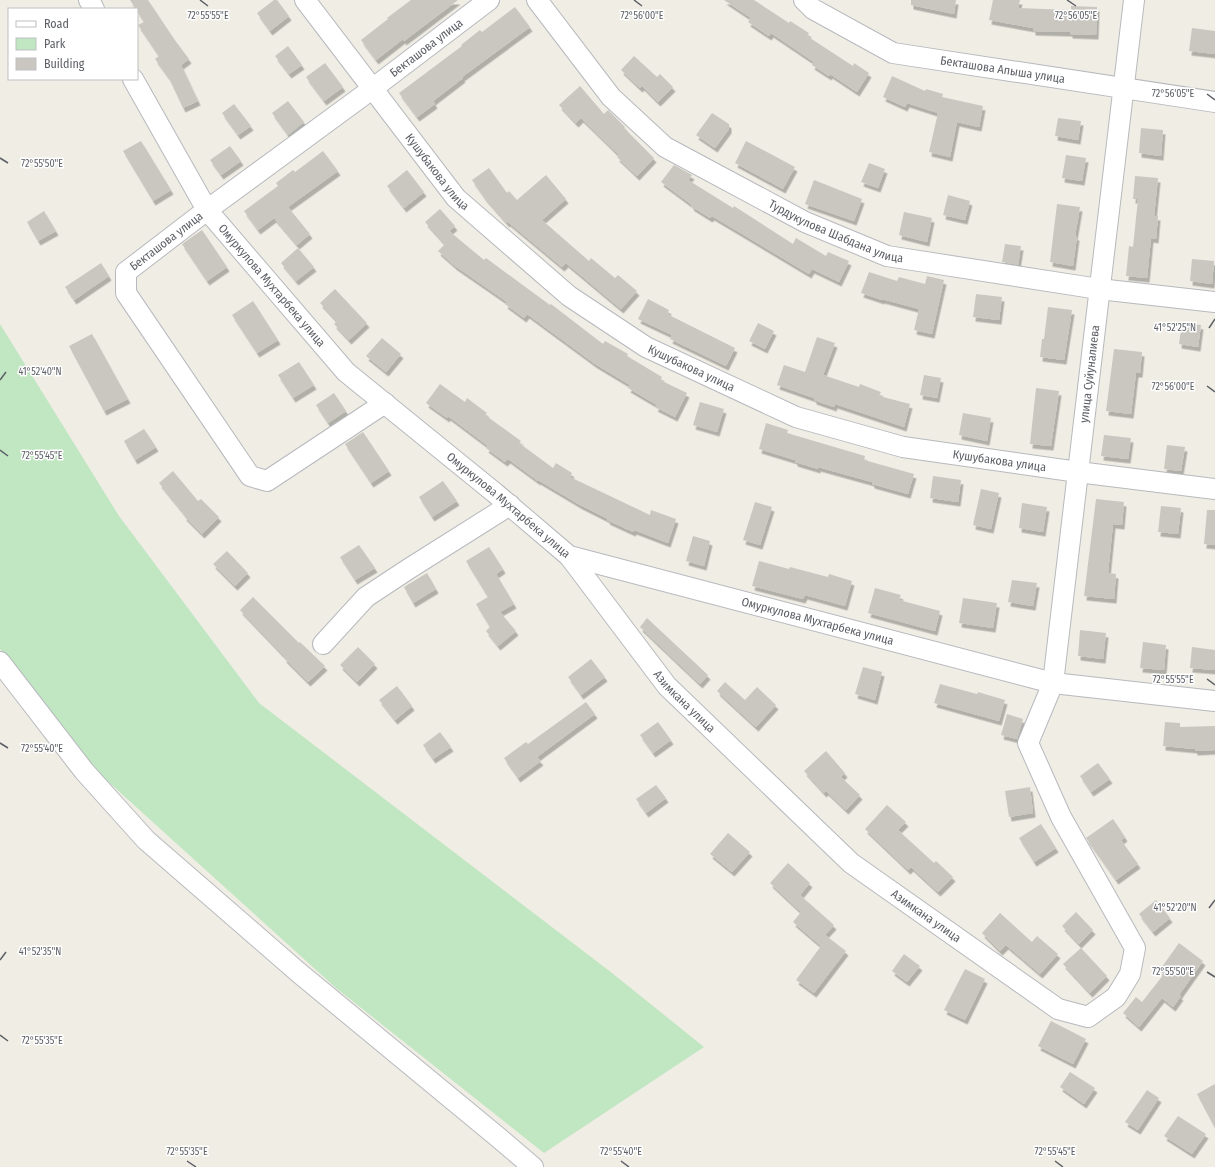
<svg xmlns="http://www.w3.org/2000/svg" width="1215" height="1167" viewBox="0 0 1215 1167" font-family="'Fira Sans Condensed',sans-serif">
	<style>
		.green { fill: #c1e6c2 }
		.building { fill: #cac7c1; filter: url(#shadow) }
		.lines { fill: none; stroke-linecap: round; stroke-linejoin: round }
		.minor-casing { stroke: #b7b9be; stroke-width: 22 }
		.minor { stroke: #fff; stroke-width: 20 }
		.ticks { fill: none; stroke: #5c5f65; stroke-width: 1.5 }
		.labels { text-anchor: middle; stroke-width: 3; stroke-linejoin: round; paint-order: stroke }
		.street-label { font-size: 12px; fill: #5c5f65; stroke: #fff }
		.ticks-label { font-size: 10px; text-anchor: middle; fill: #5c5f65; stroke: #fff; stroke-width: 3; stroke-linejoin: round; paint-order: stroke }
	</style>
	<defs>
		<filter id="shadow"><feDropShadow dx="2.5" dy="4.5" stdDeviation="0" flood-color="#0004"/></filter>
	</defs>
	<rect width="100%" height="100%" fill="#efede4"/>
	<path class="green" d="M0 324 119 516 259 703 612 973 704 1047 544 1153 336 988 82 758 0 649Z"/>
	<path class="building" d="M130 0H148L174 39 189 59 181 65 198 101 183 108 169 78 155 59 159 56 138 25 144 22 137 11V9H136Z
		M274 0H277L289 16 270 31 257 13Z
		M411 0H458L404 41 403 39 376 60 361 40 388 19 387 18Z
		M724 0H754L789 23 790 21 809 33 807 36 853 66 854 63 869 73 857 92 830 74 829 76 812 65 814 62 771 33 769 36 748 22 751 18Z
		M911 0H956L954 14 911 5Z
		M993 0H1020L1018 8 1071 10V6L1097 7 1096 35 1070 34V32L1033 31V28L989 20Z
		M515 7 530 27 462 77 463 78 433 101 435 104 417 117 399 93 462 46 461 45 480 30 482 32Z
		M1192 28 1215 31V54L1189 51Z
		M288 46 302 65 289 74 275 56Z
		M634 56 657 77 660 74 673 87 658 102 642 86 640 88 621 70Z
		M325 63 343 87 324 101 306 77Z
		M892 76 925 91 926 89 943 94 942 97 983 106 979 127 957 122 950 157 929 152 938 113 907 103 905 107 883 97Z
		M580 86 604 114 608 110 625 127 624 128 654 158 637 176 617 157 619 155 581 118 576 123 559 105Z
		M288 101 304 122 288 135 272 113Z
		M234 104 251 126 238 135 222 113Z
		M712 113 729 124V129L715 148 696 135Z
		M1058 118 1081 121 1078 140 1055 136Z
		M1141 128 1163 130 1161 156 1139 153Z
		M141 141 171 190 153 201 123 151Z
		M746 141 795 167 783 189 735 163Z
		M230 146 241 161 221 175 210 160Z
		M323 151 338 171 288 207 310 234 297 245 274 218 258 230 244 211 278 186 276 183 293 170 295 172Z
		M1066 155 1086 158 1082 181 1062 178Z
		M869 163 885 169 878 188 861 182Z
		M674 165 692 175 688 180 733 208 734 206 793 244 796 238 826 256 828 252 849 261 839 282 812 269 809 274 712 216 710 218 691 206 692 205 661 182Z
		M489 168 507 193 509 191 517 200 546 175 566 199 542 220 589 261 591 258 615 278 618 275 637 291 621 309 566 263 562 267 508 222 507 223 484 197 472 180Z
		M407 170 424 192 404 208 387 186Z
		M1135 176 1158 178 1154 216H1158L1156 239 1151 238 1147 278 1126 276 1129 246 1133 247 1138 199H1133Z
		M814 180 862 199 854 221 805 204Z
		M948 195 970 201 965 220 943 215Z
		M1057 204 1080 207 1075 236H1077L1073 266 1050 262Z
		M440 209 455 226 449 231 484 260 486 258 550 305 551 304 603 344 605 341 628 354 627 356 662 377 660 380 687 393 675 417 655 407 657 405 628 388 630 385 595 364 527 314 524 318 505 304 507 302 455 266 438 251 445 244 425 222Z
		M44 211 56 231 38 241 27 222Z
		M904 212 932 218 927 242 899 235Z
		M202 230 227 267 207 281 182 244Z
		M1005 244 1021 246 1018 265 1002 262Z
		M298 248 314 267 296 281 281 263Z
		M1192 259 1214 261 1212 284 1190 281Z
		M101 263 109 276 74 300 65 287Z
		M869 272 897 281 899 277 925 284 927 276 944 280 932 334 914 330 919 309 882 299V300L861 293Z
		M335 289 367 323 349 340 334 324 337 321 320 303Z
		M976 294 1002 297 999 320 973 317Z
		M648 299 669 310 667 314 735 348 726 366 670 339 672 335 638 319Z
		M253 301 278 340 257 353 232 315Z
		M1048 307 1072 310 1064 360 1040 357 1042 339H1044Z
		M1182 322 1201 325 1198 347 1179 344Z
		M758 323 774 331 765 349 749 341Z
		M92 334 128 399 104 411 69 346Z
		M817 337 835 343 823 375 859 387 860 384 881 392 879 396 910 404 904 427 835 404 834 407 814 400V398L777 385 784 365 805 372Z
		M382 338 401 354 386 372 366 356Z
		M1114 349 1142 352 1140 373H1136L1131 414 1106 411Z
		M299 362 314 385 293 398 278 375Z
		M924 375 941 378 937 398 920 395Z
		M440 384 465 402 467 398 487 413 485 415 521 441 519 443 553 468 556 463 572 473 570 477 650 515 651 510 676 519 668 543 634 530 633 532 607 520 608 519 580 505 538 480V481L508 459 505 462 486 448 488 446 448 416 447 418 426 403Z
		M1036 388 1059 391 1051 446 1030 444Z
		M334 393 346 411 328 423 316 405Z
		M700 402 724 409 717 432 693 425Z
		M963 413 991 418 987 441 959 435Z
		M766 423 788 430 787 433 865 456 864 460 914 474 908 494 872 484V482L818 467V469L795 462V460L759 449Z
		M144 429 156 447 135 460 124 441Z
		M363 432 389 471 371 483 345 444Z
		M1104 435 1131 438 1128 459 1101 456Z
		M1167 445 1185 447 1181 471 1164 469Z
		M173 471 198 501 201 499 219 517 202 534 184 516 185 515 159 483Z
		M933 476 961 480 958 502 930 498Z
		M443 481 457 501 432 517 419 497Z
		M981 489 999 493 991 529 973 525Z
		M1096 499 1124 502 1122 525 1113 524 1108 573 1116 574 1114 599 1084 596Z
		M755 502 772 507 760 545 743 540Z
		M1022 503 1047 507 1043 532 1019 528Z
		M1161 506 1181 508 1178 534 1158 532Z
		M1207 510H1215V545L1204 544Z
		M693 536 710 541 704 566 686 561Z
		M359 545 375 568 355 580 340 557Z
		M489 547 503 569 496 574 514 604 500 612 516 631 498 646 486 631 490 627 476 604 488 597 466 561Z
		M227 551 248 573 235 586 213 564Z
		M759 561 789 569 790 567 828 577 829 574 852 581 845 606 805 595 803 599 752 586Z
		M427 573 436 589 413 603 404 587Z
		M1012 580 1037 583 1033 606 1008 602Z
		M875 588 901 595 899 600 940 611 935 631 868 613Z
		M253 597 299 643 300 642 325 666 308 682 284 658 285 657 240 610Z
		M963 598 997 603 993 628 959 623Z
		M647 618 708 675 700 684 640 627Z
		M1080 630 1106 633 1103 659 1078 656Z
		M1143 642 1166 645 1164 670 1140 668Z
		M358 647 375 664 357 682 340 665Z
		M1192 647 1215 650V670L1190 668Z
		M591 659 605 677 581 695 568 677Z
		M863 667 882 672 875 700 855 694Z
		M725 682 745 700 757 687 776 705 756 727 717 691Z
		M940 684 977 694 978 692 1005 700 999 721 934 703Z
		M397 686 412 706 395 720 379 700Z
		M586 702 595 714 537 757 541 761 518 778 504 758 526 742 528 744Z
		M1007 714 1023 719 1017 739 1001 735Z
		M658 722 671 740 653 753 640 735Z
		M1165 722 1180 723V727L1215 726V750L1195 751V749L1163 746Z
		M440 732 451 747 433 759 423 745Z
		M826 751 845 773 841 777 860 795 846 810 826 791 824 793 804 771Z
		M1098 763 1110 779 1091 792 1080 776Z
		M656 785 666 798 646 813 636 799Z
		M1030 787 1033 813 1009 817 1005 791Z
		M887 805 906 822 898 830 934 863 936 861 953 877 938 892 911 867 908 870 865 829Z
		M1113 819 1125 837 1121 840 1138 864 1116 880 1086 838Z
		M1041 824 1056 848 1034 862 1019 838Z
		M728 833 750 852 732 872 710 854Z
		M788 863 810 883 800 895 834 925 825 935 846 951 814 993 796 980 821 946 793 922 801 912 770 883Z
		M1156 900 1170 918 1153 932 1139 914Z
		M1076 912 1093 930 1079 944 1062 926Z
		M1000 913 1032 942 1037 936 1058 954 1040 974 1006 945 1000 951 982 933Z
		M1179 943 1203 961 1179 995 1181 996 1173 1007 1162 998 1139 1027 1123 1013 1136 997 1142 1002 1164 974 1159 971Z
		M1081 948 1107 976 1090 993 1063 964Z
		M904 954 920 966 907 982 892 971Z
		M965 969 985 979 965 1020 944 1010Z
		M1051 1021 1086 1039 1073 1064 1038 1046Z
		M1070 1072 1095 1088 1084 1104 1060 1087Z
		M1215 1084V1128L1197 1094Z
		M1147 1090 1159 1098 1138 1130 1125 1122Z
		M1178 1116 1206 1134 1192 1154 1164 1136Z"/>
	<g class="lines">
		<g class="minor-casing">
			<g id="minor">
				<path d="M89 0 94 9"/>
				<path id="s1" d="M305 0 456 198 569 296 646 347 796 417 903 447 1078 472 1215 489"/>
				<path id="s2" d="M537 0 611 97 665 147 805 222 887 256 1099 289 1215 302"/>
				<path id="s3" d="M804 0 813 9 893 53 1215 102"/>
				<path id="s4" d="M133 79 207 210 346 372 495 493 569 556 1053 683 1215 701"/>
				<path id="s5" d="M385 403 267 481 250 476 126 293V272L207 210 372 89 489 0"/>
				<path id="s6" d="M569 556 667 686 851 863 1058 1009 1088 1017 1116 997 1130 974 1135 948 1061 817 1028 743 1053 683 1134 0"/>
				<path d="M323 644 366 597 410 568 510 505"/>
				<path d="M0 662 84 771 146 840 298 972 499 1138 533 1167"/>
			</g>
		</g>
		<use href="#minor" class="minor"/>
	</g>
	<path class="ticks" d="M200 0 208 6M634 0 642 6M1067 0 1076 6M1207 94 1215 100M0 158 8 163M1209 328 1215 319M0 380 6 372M1207 386 1215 392M0 450 8 456M1207 679 1215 685M0 743 8 748M1209 908 1215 900M0 960 6 952M1207 972 1215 977M0 1035 8 1041M187 1161 196 1167M621 1161 629 1167M1055 1161 1063 1167"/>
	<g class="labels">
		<g class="street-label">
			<text dy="4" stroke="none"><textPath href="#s5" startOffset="776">Бекташова улица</textPath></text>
			<text dy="4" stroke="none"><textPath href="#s3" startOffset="215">Бекташова Апыша улица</textPath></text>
			<text dy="4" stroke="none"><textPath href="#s1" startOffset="217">Кушубакова улица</textPath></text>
			<text dy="4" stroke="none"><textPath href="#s2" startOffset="387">Турдукулова Шабдана улица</textPath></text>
			<text dy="4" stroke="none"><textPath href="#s5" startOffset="452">Бекташова улица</textPath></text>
			<text dy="4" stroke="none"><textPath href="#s4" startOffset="250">Омуркулова Мухтарбека улица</textPath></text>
			<text dy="4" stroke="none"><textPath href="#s1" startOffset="541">Кушубакова улица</textPath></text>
			<text dy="4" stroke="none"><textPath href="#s6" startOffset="1398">улица Суйуналиева</textPath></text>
			<text dy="4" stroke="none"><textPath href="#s1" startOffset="865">Кушубакова улица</textPath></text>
			<text dy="4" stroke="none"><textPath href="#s4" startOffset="574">Омуркулова Мухтарбека улица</textPath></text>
			<text dy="4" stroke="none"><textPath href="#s4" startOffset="910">Омуркулова Мухтарбека улица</textPath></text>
			<text dy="4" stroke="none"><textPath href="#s6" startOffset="186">Азимкана улица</textPath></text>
			<text dy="4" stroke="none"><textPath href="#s6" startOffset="510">Азимкана улица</textPath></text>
		</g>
	</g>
	<g class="ticks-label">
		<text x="642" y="19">72°56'00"E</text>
		<text x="1076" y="19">72°56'05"E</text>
		<text x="208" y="19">72°55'55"E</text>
		<text x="1173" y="97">72°56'05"E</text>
		<text x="42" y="167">72°55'50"E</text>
		<text x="1175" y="331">41°52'25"N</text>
		<text x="40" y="375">41°52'40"N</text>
		<text x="1173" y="390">72°56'00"E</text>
		<text x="42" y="459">72°55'45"E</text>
		<text x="1173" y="683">72°55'55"E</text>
		<text x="42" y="752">72°55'40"E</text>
		<text x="1175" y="911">41°52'20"N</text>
		<text x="40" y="955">41°52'35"N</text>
		<text x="1173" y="975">72°55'50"E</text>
		<text x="42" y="1044">72°55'35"E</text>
		<text x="187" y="1155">72°55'35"E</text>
		<text x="621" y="1155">72°55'40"E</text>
		<text x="1055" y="1155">72°55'45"E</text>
	</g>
	<rect x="8" y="8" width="130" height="72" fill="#ffffff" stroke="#bebfc1"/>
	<rect x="16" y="21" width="20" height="6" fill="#ffffff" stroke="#bebfc1"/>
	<text x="44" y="28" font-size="12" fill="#5c5f65">Road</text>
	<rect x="16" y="38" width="20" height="12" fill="#c1e6c2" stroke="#bebfc1"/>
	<text x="44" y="48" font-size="12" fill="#5c5f65">Park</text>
	<rect x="16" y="58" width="20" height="12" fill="#cac7c1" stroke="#bebfc1"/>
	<text x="44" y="68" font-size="12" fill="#5c5f65">Building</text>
</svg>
